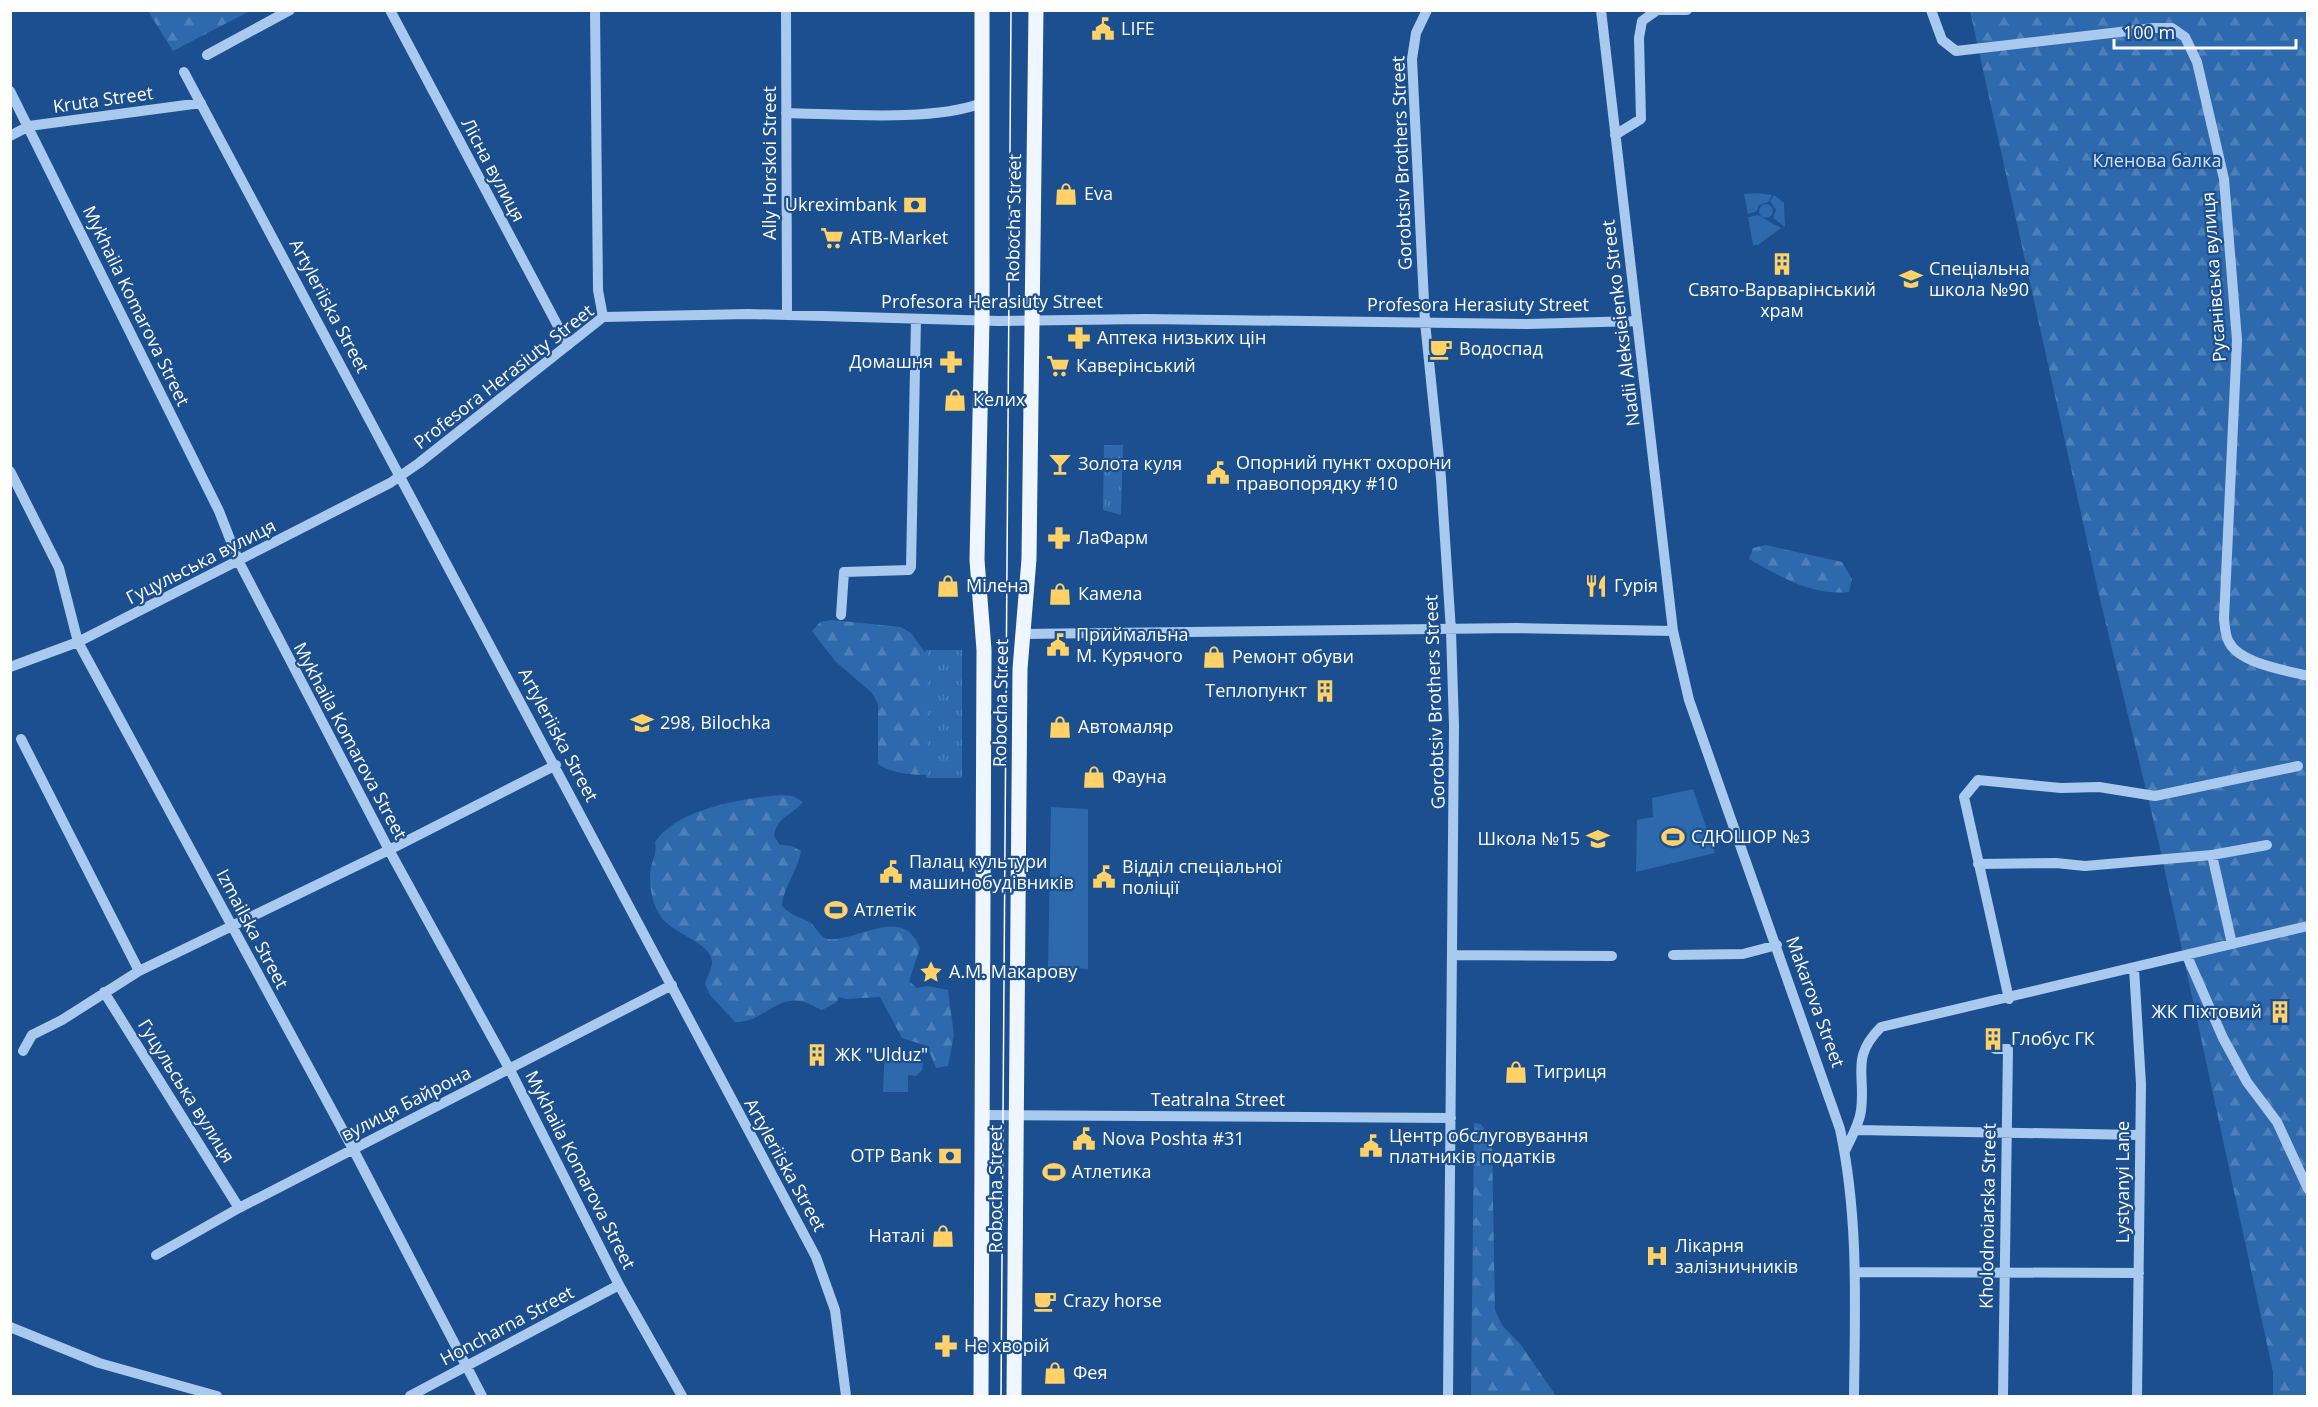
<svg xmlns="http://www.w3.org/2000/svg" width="2318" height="1407" viewBox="0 0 2318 1407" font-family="'Open Sans',sans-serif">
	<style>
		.green { fill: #2e69ad }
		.forest { fill: url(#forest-firs) }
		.park { fill: url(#park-tufts) }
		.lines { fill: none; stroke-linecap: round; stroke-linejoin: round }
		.minor { stroke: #a9c9ee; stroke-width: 10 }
		.major { stroke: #f0f6ff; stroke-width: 15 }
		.tram { stroke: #fff; stroke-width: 1.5 }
		.labels { text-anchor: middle; stroke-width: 4.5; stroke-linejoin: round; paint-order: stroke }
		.poi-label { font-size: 18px; fill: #fff; stroke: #1b4f8f; text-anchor: start }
		.street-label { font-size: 18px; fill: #fff; stroke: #1b4f8f }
		.park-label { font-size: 18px; fill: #cfe3fa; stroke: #1b4f8f }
	</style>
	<defs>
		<pattern id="forest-firs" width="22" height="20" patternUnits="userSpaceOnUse" patternTransform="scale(1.5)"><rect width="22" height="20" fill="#2e69ad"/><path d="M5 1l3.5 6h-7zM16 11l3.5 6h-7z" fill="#4d80b9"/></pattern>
		<pattern id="park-tufts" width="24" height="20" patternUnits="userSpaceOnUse" patternTransform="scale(1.5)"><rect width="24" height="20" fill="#2e69ad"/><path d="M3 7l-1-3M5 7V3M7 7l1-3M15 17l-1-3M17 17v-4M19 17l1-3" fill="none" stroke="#4d80b9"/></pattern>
	</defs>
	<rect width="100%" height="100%" fill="#1b4f8f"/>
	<path class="green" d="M1758 193 1772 195 1768 202 1759 205 1757 211 1748 214 1744 194Z
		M1774 195 1784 203 1785 227 1773 218 1776 210 1770 201Z
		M1759 211a7 7 0 1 1 14 0a7 7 0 1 1-14 0Z
		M1758 215 1781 228 1758 245H1753L1748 217Z
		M1693 789 1715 853 1636 872 1637 820 1653 817 1652 798Z
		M1051 807 1088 809V969L1048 967Z
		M885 1045 904 1061 911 1057 920 1058 923 1062 922 1070 916 1076 908 1075V1092H883Z"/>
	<path class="forest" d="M148 11H250L173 51Z
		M1970 11H2307V1396H2273V1372L2160 848 2099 595Z
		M1766 545 1842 562 1852 579 1849 592C1811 596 1781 577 1749 559L1753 548Z
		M831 620 901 627 911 633 924 651 935 654C948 693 964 730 961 772 936 775 898 779 878 764V704L872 693 835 661 812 631 820 622Z
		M782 795 793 796 803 802C791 816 777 817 774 836L780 845 792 846 801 851C798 871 784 885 782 906 793 918 807 918 813 925 818 930 820 938 829 939 859 942 902 904 920 948L909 981 917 988 928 986 948 990 954 1035 948 1066 936 1068 927 1046 902 1038 880 997 846 999 839 997 837 1002 822 1010C815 1007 807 1002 800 1001 776 996 762 1023 735 1022L710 995 705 984C707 977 712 968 712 962 712 942 670 934 659 914 652 902 648 882 651 868 653 857 657 854 655 842 678 808 744 798 782 795Z
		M1474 1123 1481 1124 1492 1141 1495 1310 1502 1325 1521 1345 1556 1396H1471Z"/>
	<path class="park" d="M1104 445H1123L1121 515 1103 510Z
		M926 650H962V778H926Z"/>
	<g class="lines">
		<path class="minor" d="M390 10 568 345
			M595 10 598 290 603 317
			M786 10 787 315
			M1427 10 1416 33 1412 59 1425 322 1441 478 1451 631 1454 726 1448 1396
			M1601 10 1673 631 1689 700 1840 1129C1859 1218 1855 1306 1854 1396
			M1656 10H1687
			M1931 10 1942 40 1956 51 2154 28H2172L2185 37 2197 62 2224 179 2237 340 2224 619C2225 626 2225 636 2229 642 2240 664 2286 670 2308 676
			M207 55 290 10
			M184 72 816 1257 835 1310 846 1396
			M10 91 219 511 239 562 389 850 510 1070 619 1285 682 1396
			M786 113C841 114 932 122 982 103
			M1615 135 1641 119 1639 38 1642 21 1656 11
			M10 136 29 126 201 103
			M10 471 59 568 78 642 353 1149 482 1396
			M841 615 844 572 909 570 911 567 916 319
			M1021 634 1517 628 1673 631
			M10 667 78 642 390 483 419 463 603 317 749 314 998 321 1146 319 1528 324 1637 321
			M21 739 139 971
			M2212 855 2232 944
			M1978 864 2056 863 2085 866 2212 855 2267 845
			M1453 955 1612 956
			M1673 955 1743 954 1777 945
			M2187 956 2223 1038 2247 1082 2277 1122 2308 1189
			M2134 968 2141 1084 2137 1396
			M104 992 239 1208
			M2009 999 1964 797 1978 780 2061 788 2099 787 2155 796 2298 766
			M1995 1049H2008L2003 1396
			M23 1051 32 1035 62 1020 139 971 389 850 556 765
			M984 1115 1451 1118
			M1856 1130 2139 1135
			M1845 1151C1851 1138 1859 1125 1861 1111 1866 1074 1850 1058 1881 1027L2308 926
			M156 1255 239 1208 672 985
			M1855 1272 2139 1273
			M10 1327 99 1363 217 1396
			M410 1396 619 1285"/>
		<path class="major" d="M981 1396 984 650 977 560 982 320V10
			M1014 1396 1020 669 1029 559 1036 10"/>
		<path class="tram" d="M1001 1396 1011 10"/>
	</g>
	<defs>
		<g id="civic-bare" transform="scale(1.8)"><path d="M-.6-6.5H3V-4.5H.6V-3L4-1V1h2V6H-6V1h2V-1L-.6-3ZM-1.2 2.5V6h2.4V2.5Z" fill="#ffd166" stroke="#1b4f8f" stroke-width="2.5" paint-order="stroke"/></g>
		<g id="shop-bare" transform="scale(1.8)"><path d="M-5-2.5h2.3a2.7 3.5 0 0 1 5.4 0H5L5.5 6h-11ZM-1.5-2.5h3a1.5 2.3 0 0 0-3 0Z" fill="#ffd166" stroke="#1b4f8f" stroke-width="2.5" paint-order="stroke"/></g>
		<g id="bank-bare" transform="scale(1.8)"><path d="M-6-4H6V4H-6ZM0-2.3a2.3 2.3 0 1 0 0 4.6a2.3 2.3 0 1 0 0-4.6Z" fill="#ffd166" stroke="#1b4f8f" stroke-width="2.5" paint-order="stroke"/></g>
		<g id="supermarket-bare" transform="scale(1.8)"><path d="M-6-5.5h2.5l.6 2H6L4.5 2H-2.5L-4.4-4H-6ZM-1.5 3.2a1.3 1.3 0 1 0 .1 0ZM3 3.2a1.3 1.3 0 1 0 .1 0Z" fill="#ffd166" stroke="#1b4f8f" stroke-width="2.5" paint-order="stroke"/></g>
		<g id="building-bare" transform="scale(1.8)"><path d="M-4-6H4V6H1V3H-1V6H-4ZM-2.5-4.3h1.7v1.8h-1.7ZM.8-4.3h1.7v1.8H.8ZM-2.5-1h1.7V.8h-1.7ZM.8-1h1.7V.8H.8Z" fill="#ffd166" stroke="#1b4f8f" stroke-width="2.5" paint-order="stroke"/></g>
		<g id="school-bare" transform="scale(1.8)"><path d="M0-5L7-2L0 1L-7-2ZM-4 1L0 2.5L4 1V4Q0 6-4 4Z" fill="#ffd166" stroke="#1b4f8f" stroke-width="2.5" paint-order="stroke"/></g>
		<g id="pharmacy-bare" transform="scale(1.8)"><path d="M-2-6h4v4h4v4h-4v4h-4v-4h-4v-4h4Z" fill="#ffd166" stroke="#1b4f8f" stroke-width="2.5" paint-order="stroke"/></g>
		<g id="cafe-bare" transform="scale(1.8)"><path d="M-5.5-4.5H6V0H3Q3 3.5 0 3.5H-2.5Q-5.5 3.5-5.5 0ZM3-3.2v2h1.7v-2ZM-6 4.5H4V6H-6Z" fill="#ffd166" stroke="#1b4f8f" stroke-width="2.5" paint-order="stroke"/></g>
		<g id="bar-bare" transform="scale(1.8)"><path d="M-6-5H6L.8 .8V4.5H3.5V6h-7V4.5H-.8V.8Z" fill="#ffd166" stroke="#1b4f8f" stroke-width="2.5" paint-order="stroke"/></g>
		<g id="restaurant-bare" transform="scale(1.8)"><path d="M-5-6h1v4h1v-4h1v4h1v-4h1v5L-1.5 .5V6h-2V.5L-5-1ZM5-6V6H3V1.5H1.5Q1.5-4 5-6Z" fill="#ffd166" stroke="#1b4f8f" stroke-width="2.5" paint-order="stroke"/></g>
		<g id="stadium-bare" transform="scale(1.8)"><path d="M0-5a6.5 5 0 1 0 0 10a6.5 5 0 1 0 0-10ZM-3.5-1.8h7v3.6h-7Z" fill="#ffd166" stroke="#1b4f8f" stroke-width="2.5" paint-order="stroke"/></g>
		<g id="sight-bare" transform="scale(1.8)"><path d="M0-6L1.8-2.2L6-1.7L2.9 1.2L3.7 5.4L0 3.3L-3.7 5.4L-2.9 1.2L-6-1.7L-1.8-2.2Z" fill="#ffd166" stroke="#1b4f8f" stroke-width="2.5" paint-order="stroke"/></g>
		<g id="hospital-bare" transform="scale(1.8)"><path d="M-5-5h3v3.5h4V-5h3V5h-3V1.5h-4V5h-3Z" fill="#ffd166" stroke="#1b4f8f" stroke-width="2.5" paint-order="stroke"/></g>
	</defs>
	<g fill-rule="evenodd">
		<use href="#civic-bare" x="1103" y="29"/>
		<use href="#shop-bare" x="1066" y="194"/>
		<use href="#bank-bare" x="915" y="205"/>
		<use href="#supermarket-bare" x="832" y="238"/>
		<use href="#building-bare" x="1782" y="264"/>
		<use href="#school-bare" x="1911" y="279"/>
		<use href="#pharmacy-bare" x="1079" y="338"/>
		<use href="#cafe-bare" x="1441" y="349"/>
		<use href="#pharmacy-bare" x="951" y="362"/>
		<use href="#supermarket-bare" x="1058" y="366"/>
		<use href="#shop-bare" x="955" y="400"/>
		<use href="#bar-bare" x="1060" y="464"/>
		<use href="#civic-bare" x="1218" y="473"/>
		<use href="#pharmacy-bare" x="1059" y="538"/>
		<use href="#shop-bare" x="948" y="586"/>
		<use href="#restaurant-bare" x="1596" y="586"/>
		<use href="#shop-bare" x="1060" y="594"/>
		<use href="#civic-bare" x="1058" y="645"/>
		<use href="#shop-bare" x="1214" y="657"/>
		<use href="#building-bare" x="1325" y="691"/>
		<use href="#school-bare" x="642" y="723"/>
		<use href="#shop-bare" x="1060" y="727"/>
		<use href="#shop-bare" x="1094" y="777"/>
		<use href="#stadium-bare" x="1673" y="837"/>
		<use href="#school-bare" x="1598" y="839"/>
		<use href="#civic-bare" x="891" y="872"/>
		<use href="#civic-bare" x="1104" y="877"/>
		<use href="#stadium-bare" x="836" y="910"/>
		<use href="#sight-bare" x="931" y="972"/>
		<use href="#building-bare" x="2280" y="1012"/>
		<use href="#building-bare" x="1993" y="1039"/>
		<use href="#building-bare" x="817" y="1055"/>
		<use href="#shop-bare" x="1516" y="1072"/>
		<use href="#civic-bare" x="1084" y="1139"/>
		<use href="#civic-bare" x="1371" y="1146"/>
		<use href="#bank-bare" x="950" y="1156"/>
		<use href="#stadium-bare" x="1054" y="1172"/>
		<use href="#shop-bare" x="943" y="1236"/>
		<use href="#hospital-bare" x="1657" y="1256"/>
		<use href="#cafe-bare" x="1045" y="1301"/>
		<use href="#pharmacy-bare" x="946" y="1346"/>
		<use href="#shop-bare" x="1055" y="1373"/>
	</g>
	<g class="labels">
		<g class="poi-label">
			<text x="1121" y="35">LIFE</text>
			<text x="1084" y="200">Eva</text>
			<text x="897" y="211" text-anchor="end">Ukreximbank</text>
			<text x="850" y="244">ATB-Market</text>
			<text x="1929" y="275">Спеціальна<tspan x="1929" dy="21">школа №90</tspan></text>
			<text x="1782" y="296" text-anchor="middle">Свято-Варварінський<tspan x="1782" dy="21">храм</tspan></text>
			<text x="1097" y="344">Аптека низьких цін</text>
			<text x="1459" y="355">Водоспад</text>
			<text x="933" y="368" text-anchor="end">Домашня</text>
			<text x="1076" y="372">Каверінський</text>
			<text x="973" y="406">Келих</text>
			<text x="1236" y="469">Опорний пункт охорони<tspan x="1236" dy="21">правопорядку #10</tspan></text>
			<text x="1078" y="470">Золота куля</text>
			<text x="1077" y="544">ЛаФарм</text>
			<text x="966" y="592">Мілена</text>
			<text x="1614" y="592">Гурія</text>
			<text x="1078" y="600">Камела</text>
			<text x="1076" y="641">Приймальна<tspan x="1076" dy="21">М. Курячого</tspan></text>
			<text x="1232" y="663">Ремонт обуви</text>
			<text x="1307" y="697" text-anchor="end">Теплопункт</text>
			<text x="660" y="729">298, Bilochka</text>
			<text x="1078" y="733">Автомаляр</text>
			<text x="1112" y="783">Фауна</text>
			<text x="1691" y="843">СДЮШОР №3</text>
			<text x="1580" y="845" text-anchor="end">Школа №15</text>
			<text x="909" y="868">Палац культури<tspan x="909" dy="21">машинобудівників</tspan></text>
			<text x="1122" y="873">Відділ спеціальної<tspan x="1122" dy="21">поліції</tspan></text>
			<text x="854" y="916">Атлетік</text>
			<text x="949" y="978">А.М. Макарову</text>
			<text x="2262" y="1018" text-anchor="end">ЖК Піхтовий</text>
			<text x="2011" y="1045">Глобус ГК</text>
			<text x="835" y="1061">ЖК "Ulduz"</text>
			<text x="1534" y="1078">Тигриця</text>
			<text x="1389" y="1142">Центр обслуговування<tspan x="1389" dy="21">платників податків</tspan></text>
			<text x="1102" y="1145">Nova Poshta #31</text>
			<text x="932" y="1162" text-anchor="end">OTP Bank</text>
			<text x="1072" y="1178">Атлетика</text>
			<text x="925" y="1242" text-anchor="end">Наталі</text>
			<text x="1675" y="1252">Лікарня<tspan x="1675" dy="21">залізничників</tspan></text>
			<text x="1063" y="1307">Crazy horse</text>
			<text x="964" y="1352">Не хворій</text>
			<text x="1073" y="1379">Фея</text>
		</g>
		<g class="street-label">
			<text transform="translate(103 100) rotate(-8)" y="6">Kruta Street</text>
			<text transform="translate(770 163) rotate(-90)" y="6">Ally Horskoi Street</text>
			<text transform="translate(1402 163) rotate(-92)" y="6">Gorobtsiv Brothers Street</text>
			<text transform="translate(493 170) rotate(62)" y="6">Лісна вулиця</text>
			<text transform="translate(1014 218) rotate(-89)" y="6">Robocha Street</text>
			<text transform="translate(2214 277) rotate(-94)" y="6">Русанівська вулиця</text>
			<text x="992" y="308">Profesora Herasiuty Street</text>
			<text x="1478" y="311">Profesora Herasiuty Street</text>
			<text transform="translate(136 306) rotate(64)" y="6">Mykhaila Komarova Street</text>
			<text transform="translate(329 306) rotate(62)" y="6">Artyleriiska Street</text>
			<text transform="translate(1621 323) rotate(-97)" y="6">Nadii Aleksieienko Street</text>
			<text transform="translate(504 377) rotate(-38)" y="6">Profesora Herasiuty Street</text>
			<text transform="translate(201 562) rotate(-27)" y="6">Гуцульська вулиця</text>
			<text transform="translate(1435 702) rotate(-92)" y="6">Gorobtsiv Brothers Street</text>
			<text transform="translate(1001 703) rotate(-89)" y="6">Robocha Street</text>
			<text transform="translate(558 735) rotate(62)" y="6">Artyleriiska Street</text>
			<text transform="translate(350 741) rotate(62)" y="6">Mykhaila Komarova Street</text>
			<text transform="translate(252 929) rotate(62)" y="6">Izmailska Street</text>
			<text transform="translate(1815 1002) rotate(70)" y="6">Makarova Street</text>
			<text transform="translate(186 1091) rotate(58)" y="6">Гуцульська вулиця</text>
			<text x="1218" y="1106">Teatralna Street</text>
			<text transform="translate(406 1104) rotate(-27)" y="6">вулиця Байрона</text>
			<text transform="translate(785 1165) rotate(61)" y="6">Artyleriiska Street</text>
			<text transform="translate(580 1170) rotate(63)" y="6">Mykhaila Komarova Street</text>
			<text transform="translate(2123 1182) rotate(-90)" y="6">Lystyanyi Lane</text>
			<text transform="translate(996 1189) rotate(-90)" y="6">Robocha Street</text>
			<text transform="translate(1988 1216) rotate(-89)" y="6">Kholodnoiarska Street</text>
			<text transform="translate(507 1326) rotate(-28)" y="6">Honcharna Street</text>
		</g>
		<g class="park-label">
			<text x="2157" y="167">Кленова балка</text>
		</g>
	</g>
	<rect width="2318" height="1407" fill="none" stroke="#ffffff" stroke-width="24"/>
	<path d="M2114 39v9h182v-9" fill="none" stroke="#ffffff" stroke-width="3"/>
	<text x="2123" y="39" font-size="18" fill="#ffffff" stroke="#1b4f8f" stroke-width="4.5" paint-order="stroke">100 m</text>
</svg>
